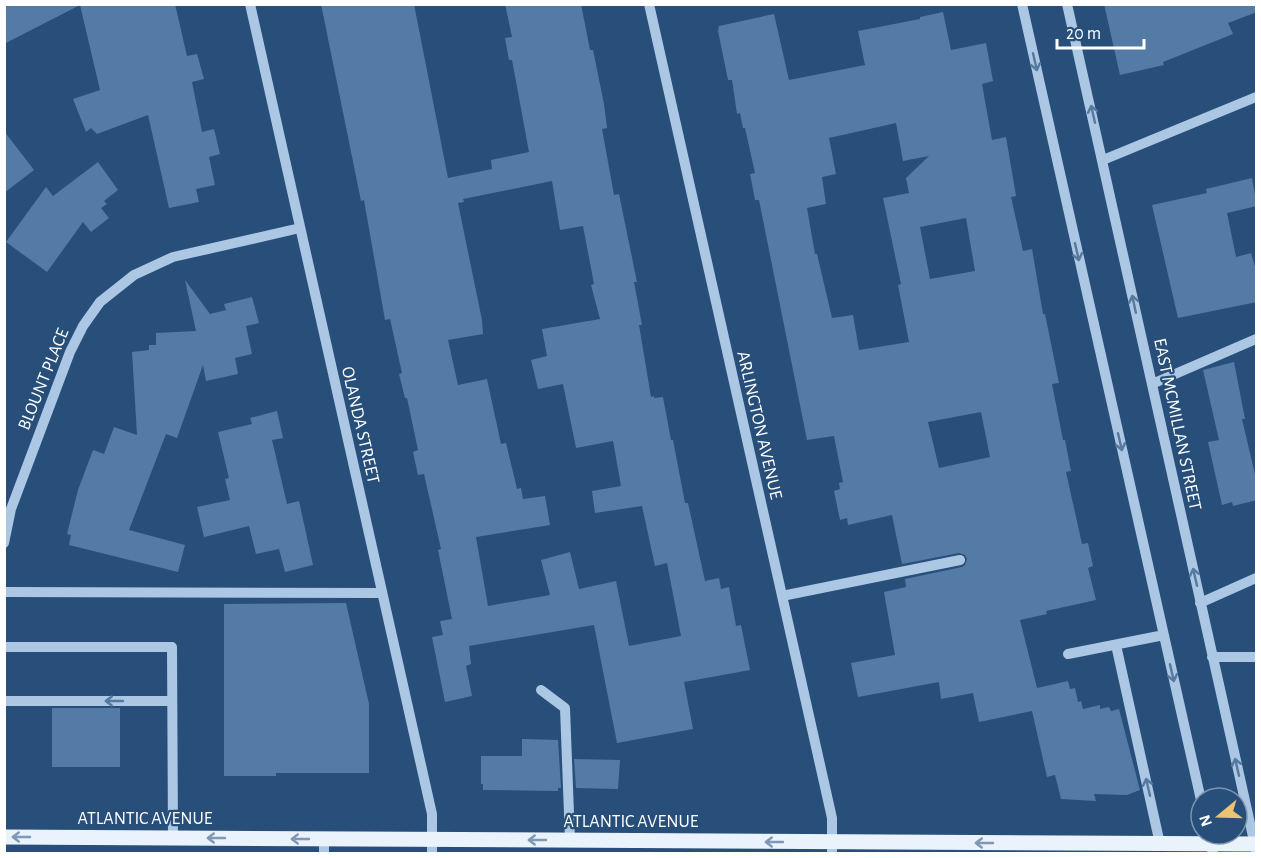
<svg xmlns="http://www.w3.org/2000/svg" width="1261" height="858" viewBox="0 0 1261 858" font-family="'Alegreya Sans',sans-serif">
	<style>
		.building { fill: #547ba6; fill-rule: evenodd }
		.lines { fill: none; stroke-linecap: round; stroke-linejoin: round }
		.minor { stroke: #abc7e4; stroke-width: 10 }
		.major { stroke: #eaf2fc; stroke-width: 15 }
		.oneway { stroke: #55799f }
		.oneway2 { stroke: #7f98b4 }
		.labels { text-anchor: middle; stroke-width: 4.5; stroke-linejoin: round; paint-order: stroke }
		.street-label { font-size: 18px; fill: #fff; stroke: #274f7a }
	</style>
	<rect width="100%" height="100%" fill="#274f7a"/>
	<path class="building" d="M4 4H175L187 56 197 54 204 79 192 82 202 132 214 129 220 154 209 157 215 185 196 189 199 202 169 208 148 115 97 134 91 128 86 132 73 99 100 90 80 5 4 44Z
		M321 4H414L448 178 492 169 491 160 529 152 512 60H509L505 38 512 37 505 4H581L590 50H593L604 104 607 128 602 129 614 195 619 194 637 282H634L642 325H639L651 397 654 396V398L663 397 671 440H673L685 503H688L705 581 719 578 721 589 729 587 736 626 741 625 750 670 684 682 693 729 617 743 594 625 469 646 471 664 466 666 472 696 445 702 432 637 443 635 440 621 452 619 438 550 441 549 424 474 418 475 413 452 418 450 407 398H405L399 374 402 373 390 319 385 320 364 200 361 201ZM552 181 560 230 583 226 594 284 591 285 600 319 542 329 547 356 531 360 538 389 563 384 576 448 613 441 621 486 592 491 595 513 642 506 655 566 667 563 681 636 629 646 616 581 579 589 570 552 541 560 550 595 488 606 476 537 550 525 545 496 523 499 521 488 517 489 506 443 501 444 487 379 458 385 448 340 483 334 482 320 458 203 464 202 463 199Z
		M1104 4H1257V12L1228 23 1233 34 1163 62 1164 65 1120 75Z
		M943 12 951 50 986 43 993 81 982 84 992 140 1006 137 1016 196 1011 197 1023 251 1032 249 1043 314H1045L1059 383 1052 384 1063 440H1065L1071 471 1066 472 1082 544 1088 543 1093 566 1088 568 1096 600 1046 611 1047 614 1020 620 1037 688 1068 681 1070 689 1075 688 1078 702 1081 701 1083 709 1100 705V709L1109 707 1111 711 1119 709 1140 790 1127 795 1094 794 1096 801 1061 799 1055 775 1047 777 1032 711 979 722 973 693 941 699 939 682 858 697 851 663 895 655 884 592 906 587 905 579 962 567 965 565 967 559 965 555 959 553 902 564 892 515 848 525 847 518 840 520 834 491 840 489 839 483 843 482 834 436 807 440 759 200H755L750 174 755 173 745 128H743L740 113 737 114 732 80H728L718 31 719 26 774 14 789 80 865 65 858 31 920 19V17ZM896 123 903 161 929 156 906 178 909 193 883 198 901 284 898 285 909 342 859 350 853 315 832 318 817 254H815L807 208 826 204 822 177 836 174 829 138ZM966 218 975 271 930 279 920 227ZM981 412 990 457 939 468 928 422Z
		M4 131 34 170 4 193Z
		M98 162 118 190 104 201 107 204 101 208 109 218 91 232 83 222 47 272 6 242 46 187 53 196Z
		M1252 178 1257 206 1227 213 1236 257 1251 253 1257 273V302L1178 318 1152 205 1207 193 1206 189Z
		M185 280 210 314 226 310 224 304 252 297 259 323 246 326 252 354 235 358 238 374 206 381 203 365 177 438 166 434 129 530 185 545 178 572 69 545 71 535 67 534 78 490 93 450 104 454 114 427 137 435 132 352 149 350V345H156V333L196 331Z
		M1234 362 1245 419H1242L1257 483V500L1233 506 1232 502 1222 505 1208 442 1219 440 1203 370Z
		M277 411 283 438 272 440 287 504 299 501 313 565 285 572 279 549 256 554 249 526 204 537 197 507 230 500 225 479 229 478 218 432 252 424 250 418Z
		M346 603 369 704V773H276V776H224V604Z
		M52 708H120V767H52Z
		M522 739 558 740 561 788H558V791L483 790V784H481V756H522Z
		M574 759 620 760 618 789 576 788Z"/>
	<g class="lines">
		<path class="minor" d="M250 4 432 814V854
			M649 4 832 818V854
			M1022 4 1201 800
			M1067 4 1256 850
			M1103 160 1256 97
			M1152 384 1256 339
			M4 543 11 509 70 352 83 326 100 302 134 275 173 257 300 228
			M4 592 382 593
			M782 596 960 560
			M1200 603 1256 578
			M1116 645 1160 844
			M4 647H172L173 838
			M1068 654 1164 635
			M1212 657H1256
			M541 690 565 708 570 840
			M4 701H172
			M1208 834 1213 854
			M324 839V854"/>
		<path class="major" d="M4 837 1256 844"/>
	</g>
	<defs><path id="oneway-shaft" d="M-6 0H5M1.5-3L5.5 0L1.5 3" fill="none" stroke-width="1.6" stroke-linecap="round" stroke-linejoin="round" transform="scale(1.5)"/></defs>
	<g class="oneway">
		<use href="#oneway-shaft" transform="translate(1035 62) rotate(77)"/>
		<use href="#oneway-shaft" transform="translate(1093 114) rotate(-103)"/>
		<use href="#oneway-shaft" transform="translate(1077 252) rotate(77)"/>
		<use href="#oneway-shaft" transform="translate(1134 304) rotate(-102)"/>
		<use href="#oneway-shaft" transform="translate(1120 442) rotate(77)"/>
		<use href="#oneway-shaft" transform="translate(1195 577) rotate(-103)"/>
		<use href="#oneway-shaft" transform="translate(1172 673) rotate(77)"/>
		<use href="#oneway-shaft" transform="translate(114 701) rotate(180)"/>
		<use href="#oneway-shaft" transform="translate(1237 767) rotate(-103)"/>
		<use href="#oneway-shaft" transform="translate(1148 787) rotate(-103)"/>
	</g>
	<g class="oneway2">
		<use href="#oneway-shaft" transform="translate(21 837) rotate(-180)"/>
		<use href="#oneway-shaft" transform="translate(216 838) rotate(-180)"/>
		<use href="#oneway-shaft" transform="translate(300 839) rotate(-180)"/>
		<use href="#oneway-shaft" transform="translate(537 840) rotate(-180)"/>
		<use href="#oneway-shaft" transform="translate(774 842) rotate(-180)"/>
		<use href="#oneway-shaft" transform="translate(984 843) rotate(-180)"/>
	</g>
	<g class="labels">
		<g class="street-label">
			<text transform="translate(43 379) rotate(-68)" y="6">BLOUNT PLACE</text>
			<text transform="translate(1178 424) rotate(78)" y="6">EAST MCMILLAN STREET</text>
			<text transform="translate(361 425) rotate(77)" y="6">OLANDA STREET</text>
			<text transform="translate(760 425) rotate(77)" y="6">ARLINGTON AVENUE</text>
			<text x="145" y="824">ATLANTIC AVENUE</text>
			<text x="631" y="827">ATLANTIC AVENUE</text>
		</g>
	</g>
	<rect width="1261" height="858" fill="none" stroke="#ffffff" stroke-width="12"/>
	<g transform="translate(1219 816) rotate(251)"><circle r="28" fill="#274f7a" stroke="#7d95af" stroke-width="1.5"/>
	<path d="M0-4.5L10 22L0 15L-10 22Z" fill="#ebc371"/>
	<text y="-9" font-size="16" font-weight="bold" text-anchor="middle" fill="#ffffff">N</text>
	</g>
	<path d="M1057 39v9h87v-9" fill="none" stroke="#ffffff" stroke-width="3"/>
	<text x="1066" y="39" font-size="18" fill="#ffffff" stroke="#274f7a" stroke-width="4.5" paint-order="stroke">20 m</text>
</svg>
